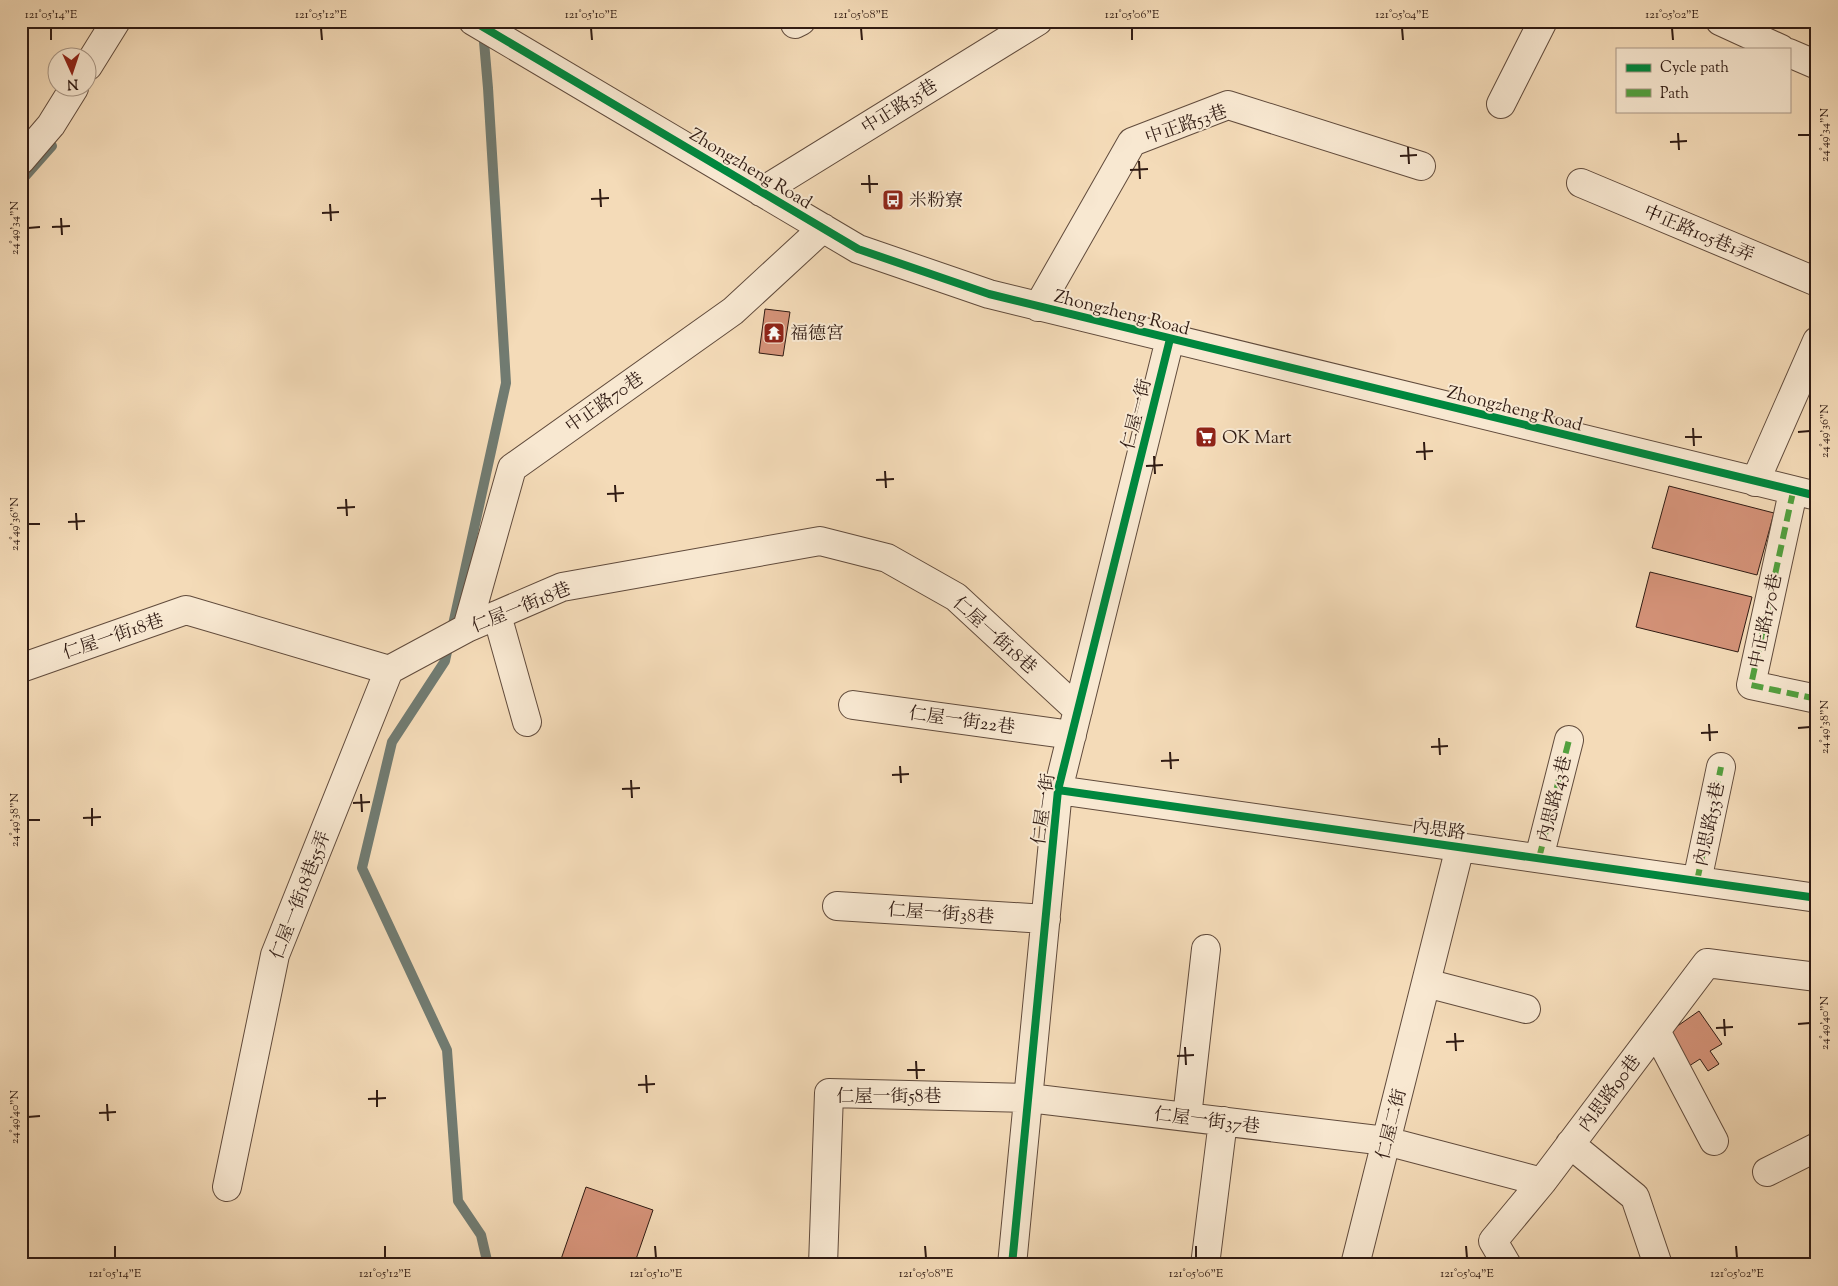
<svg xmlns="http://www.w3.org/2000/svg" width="1838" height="1286" viewBox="0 0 1838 1286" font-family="'Sorts Mill Goudy','Noto Serif TC',serif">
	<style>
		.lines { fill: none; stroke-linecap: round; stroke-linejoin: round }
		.stream { stroke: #717b71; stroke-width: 10 }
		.building { fill: #d49278; stroke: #301b13 }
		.minor-casing { stroke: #614b3c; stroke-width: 30 }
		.minor { stroke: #f8e8d1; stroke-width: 28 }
		.quiet { stroke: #52a13f; stroke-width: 6; stroke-dasharray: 12 6; stroke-linecap: butt }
		.cycleway-casing { stroke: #f8e8d1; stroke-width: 11 }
		.cycleway { stroke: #00873e; stroke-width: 8 }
		.ticks { fill: none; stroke: #301b13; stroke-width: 2 }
		.labels { text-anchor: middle; stroke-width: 4; stroke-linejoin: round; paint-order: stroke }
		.street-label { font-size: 18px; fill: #301b13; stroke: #f8e8d1 }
		.poi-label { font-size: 18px; fill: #301b13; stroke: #f8e8d1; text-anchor: start }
		.neatline { fill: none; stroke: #301b13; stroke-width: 2 }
		.ticks-label { font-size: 12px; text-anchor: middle; fill: #301b13 }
	</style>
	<rect width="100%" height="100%" fill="#f4dbb8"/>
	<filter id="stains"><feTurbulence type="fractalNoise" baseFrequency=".004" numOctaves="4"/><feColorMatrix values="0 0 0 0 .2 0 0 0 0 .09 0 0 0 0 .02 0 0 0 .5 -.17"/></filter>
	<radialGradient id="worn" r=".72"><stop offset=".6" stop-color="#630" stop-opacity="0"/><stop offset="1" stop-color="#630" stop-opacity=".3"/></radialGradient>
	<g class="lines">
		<path class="stream" d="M483 30 488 88 506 383 445 661 392 742 362 868 447 1050 458 1201 481 1235 488 1265
			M21 181 52 146"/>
	</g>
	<path class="building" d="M765 309 790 312 783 356 759 353Z
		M1669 486 1774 513 1757 575 1652 548Z
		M1650 572 1752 597 1738 652 1636 627Z
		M1699 1011 1722 1044 1710 1051 1719 1064 1708 1071 1700 1059 1689 1066 1666 1034Z
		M586 1187 653 1210 634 1265H559Z"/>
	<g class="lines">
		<g class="minor-casing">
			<path id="minor" d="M473 21 858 249 989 294 1817 496
				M1720 21 1781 49
				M795 24 801 21
				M1789 53 1817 65
				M88 66 116 21
				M1501 104 1543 21
				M21 160 51 125 74 88
				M1581 183 1817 282
				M761 192 1038 21
				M1038 307 1132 142 1228 105 1421 166
				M1755 482 1817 341
				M1793 492 1751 685 1817 699
				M497 615 527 722
				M467 628 512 468 733 311 823 228
				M21 668 186 610 389 670 467 628 562 587 820 541 887 558 956 597 1078 710
				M853 705 1072 735
				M1058 790 1817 898
				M1539 858 1569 740
				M1697 881 1721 767
				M837 906 1046 919
				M1426 983 1526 1009
				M1656 1031 1714 1141
				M1187 1117 1206 949
				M1570 1144 1635 1197 1658 1265
				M1767 1172 1817 1147
				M227 1187 275 955 389 670
				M823 1265 829 1093 1029 1098 1386 1141 1542 1182 1707 963 1817 977
				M1012 1265 1058 790 1170 339
				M1205 1265 1223 1121
				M1355 1265 1460 847
				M1507 1265 1493 1241 1542 1182"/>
		</g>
		<use href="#minor" class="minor"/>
		<path class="quiet" d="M795 24 801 21
			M1793 492 1751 685 1817 699
			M1539 858 1569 740
			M1697 881 1721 767"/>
		<g class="cycleway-casing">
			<path id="cycleway" d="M473 21 858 249 989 294 1817 496
				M1058 790 1817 898
				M1012 1265 1058 790 1170 339"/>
		</g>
		<use href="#cycleway" class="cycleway"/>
	</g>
	<path class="ticks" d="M51 28V40M321 28 322 40M591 28 592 40M861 28 862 40M1132 28V40M1402 28 1403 40M1672 28 1673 40M1678 133 1679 150M1798 135H1810M1670 142 1687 141M1408 147 1409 164M1400 156 1417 155M1139 161 1140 179M1130 170 1148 169M869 175 870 193M861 184H878M600 189 601 207M591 199 609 198M330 204 331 221M322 213 339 212M61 218 62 235M52 227 70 226M28 228 40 227M1693 428 1694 446M1798 432 1810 431M1685 437H1702M1424 442 1425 460M1416 452 1433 451M1154 456 1155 474M1146 466 1163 465M885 471 886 488M876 480 894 479M615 485 616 502M607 494 624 493M346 499 347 516M337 508 355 507M76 513 77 530M68 522 85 521M28 524H40M1709 724 1710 741M1798 728 1810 727M1701 733 1718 732M1439 738 1440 755M1431 747 1448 746M1170 752 1171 769M1161 761 1179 760M900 766 901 783M892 775 909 774M631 780 632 798M622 789 640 788M361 794 362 812M353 803 370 802M92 808V826M83 818 101 817M28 820H40M1724 1019 1725 1036M1798 1024 1810 1023M1716 1028 1733 1027M1455 1033 1456 1051M1446 1042 1464 1041M1185 1047 1186 1065M1177 1056 1194 1055M916 1061 917 1079M907 1070H925M646 1075 647 1093M638 1085 655 1084M377 1090V1107M368 1099 386 1098M107 1104 108 1121M99 1113 116 1112M28 1117 40 1116M115 1246V1258M385 1246V1258M655 1246 656 1258M925 1246 926 1258M1196 1246V1258M1466 1246 1467 1258M1736 1246 1737 1258"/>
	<defs>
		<g id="bus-square" transform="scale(1.125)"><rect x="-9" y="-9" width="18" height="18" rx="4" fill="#8f2418" stroke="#f8e8d1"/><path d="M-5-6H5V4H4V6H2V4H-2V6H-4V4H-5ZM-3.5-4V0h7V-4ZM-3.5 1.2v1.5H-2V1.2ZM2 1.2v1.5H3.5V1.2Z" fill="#fff"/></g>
		<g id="temple-square" transform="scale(1.125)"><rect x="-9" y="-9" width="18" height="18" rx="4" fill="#8f2418" stroke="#f8e8d1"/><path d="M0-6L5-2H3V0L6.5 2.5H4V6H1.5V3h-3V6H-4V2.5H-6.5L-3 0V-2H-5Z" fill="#fff"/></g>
		<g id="supermarket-square" transform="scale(1.125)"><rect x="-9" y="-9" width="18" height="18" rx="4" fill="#8f2418" stroke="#f8e8d1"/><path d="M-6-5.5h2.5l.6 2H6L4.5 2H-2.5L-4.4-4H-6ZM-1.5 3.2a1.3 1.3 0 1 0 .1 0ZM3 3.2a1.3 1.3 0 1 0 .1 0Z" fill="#fff"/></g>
	</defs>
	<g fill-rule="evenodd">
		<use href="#bus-square" x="893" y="200"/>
		<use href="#temple-square" x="774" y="333"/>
		<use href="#supermarket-square" x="1206" y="437"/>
	</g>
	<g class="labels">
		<g class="street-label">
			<text transform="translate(899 106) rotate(-32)" y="6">中正路35巷</text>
			<text transform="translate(1186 124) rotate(-19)" y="6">中正路53巷</text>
			<text transform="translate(751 168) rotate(31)" y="6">Zhongzheng Road</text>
			<text transform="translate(1699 233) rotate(23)" y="6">中正路105巷1弄</text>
			<text transform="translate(1122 312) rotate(14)" y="6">Zhongzheng Road</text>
			<text transform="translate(604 402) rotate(-35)" y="6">中正路70巷</text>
			<text transform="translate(1515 408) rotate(14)" y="6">Zhongzheng Road</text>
			<text transform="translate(1136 414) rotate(-76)" y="6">仁屋一街</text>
			<text transform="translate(521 607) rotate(-22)" y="6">仁屋一街18巷</text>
			<text transform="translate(1765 621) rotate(-78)" y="6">中正路170巷</text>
			<text transform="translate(995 635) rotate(42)" y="6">仁屋一街18巷</text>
			<text transform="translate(113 636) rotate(-19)" y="6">仁屋一街18巷</text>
			<text transform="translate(962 720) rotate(8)" y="6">仁屋一街22巷</text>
			<text transform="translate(1554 799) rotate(-76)" y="6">內思路43巷</text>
			<text transform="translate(1043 809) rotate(-82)" y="6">仁屋一街</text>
			<text transform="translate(1709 824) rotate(-78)" y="6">內思路53巷</text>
			<text transform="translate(1439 829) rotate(8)" y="6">內思路</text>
			<text transform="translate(300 895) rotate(-69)" y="6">仁屋一街18巷55弄</text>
			<text transform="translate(941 913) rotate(4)" y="6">仁屋一街38巷</text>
			<text transform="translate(1609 1093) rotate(-53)" y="6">內思路90巷</text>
			<text x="889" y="1102">仁屋一街58巷</text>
			<text transform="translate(1207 1120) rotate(7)" y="6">仁屋一街37巷</text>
			<text transform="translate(1391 1124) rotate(-76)" y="6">仁屋二街</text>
		</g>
		<g class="poi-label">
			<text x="909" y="206">米粉寮</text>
			<text x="790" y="339">福德宮</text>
			<text x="1222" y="443">OK Mart</text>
		</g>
	</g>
	<rect width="1838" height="1286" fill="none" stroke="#f4dbb8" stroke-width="55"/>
	<rect x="1616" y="48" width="175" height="65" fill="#f8e8d1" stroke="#a89685"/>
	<rect x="1626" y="64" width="25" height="8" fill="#00873e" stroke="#a89685"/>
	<text x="1660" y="72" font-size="15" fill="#301b13">Cycle path</text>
	<rect x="1626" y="89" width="25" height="8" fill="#52a13f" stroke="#a89685"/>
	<text x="1660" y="98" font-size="15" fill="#301b13">Path</text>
	<g transform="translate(72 72) rotate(177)"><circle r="24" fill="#f8e8d1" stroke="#a89685"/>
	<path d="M0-4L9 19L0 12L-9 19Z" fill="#8f2418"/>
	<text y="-8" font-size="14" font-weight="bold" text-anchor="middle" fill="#301b13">N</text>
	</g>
	<rect x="28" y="28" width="1782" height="1230" class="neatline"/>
	<g class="ticks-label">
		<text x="51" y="18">121°05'14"E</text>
		<text x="321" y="18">121°05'12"E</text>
		<text x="591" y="18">121°05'10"E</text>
		<text x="861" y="18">121°05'08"E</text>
		<text x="1132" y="18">121°05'06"E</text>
		<text x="1402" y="18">121°05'04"E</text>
		<text x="1672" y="18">121°05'02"E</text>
		<text transform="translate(1824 135) rotate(-90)" y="4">24°49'34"N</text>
		<text transform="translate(14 228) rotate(-90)" y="4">24°49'34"N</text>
		<text transform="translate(1824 431) rotate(-90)" y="4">24°49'36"N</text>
		<text transform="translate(14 524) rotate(-90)" y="4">24°49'36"N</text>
		<text transform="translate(1824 727) rotate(-90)" y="4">24°49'38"N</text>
		<text transform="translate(14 820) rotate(-90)" y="4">24°49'38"N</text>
		<text transform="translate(1824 1023) rotate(-90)" y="4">24°49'40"N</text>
		<text transform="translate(14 1117) rotate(-90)" y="4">24°49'40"N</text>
		<text x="115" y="1277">121°05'14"E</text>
		<text x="385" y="1277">121°05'12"E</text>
		<text x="656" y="1277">121°05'10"E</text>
		<text x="926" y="1277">121°05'08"E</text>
		<text x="1196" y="1277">121°05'06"E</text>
		<text x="1467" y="1277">121°05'04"E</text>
		<text x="1737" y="1277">121°05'02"E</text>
	</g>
	<rect width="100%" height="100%" filter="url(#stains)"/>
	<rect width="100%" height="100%" fill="url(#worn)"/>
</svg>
